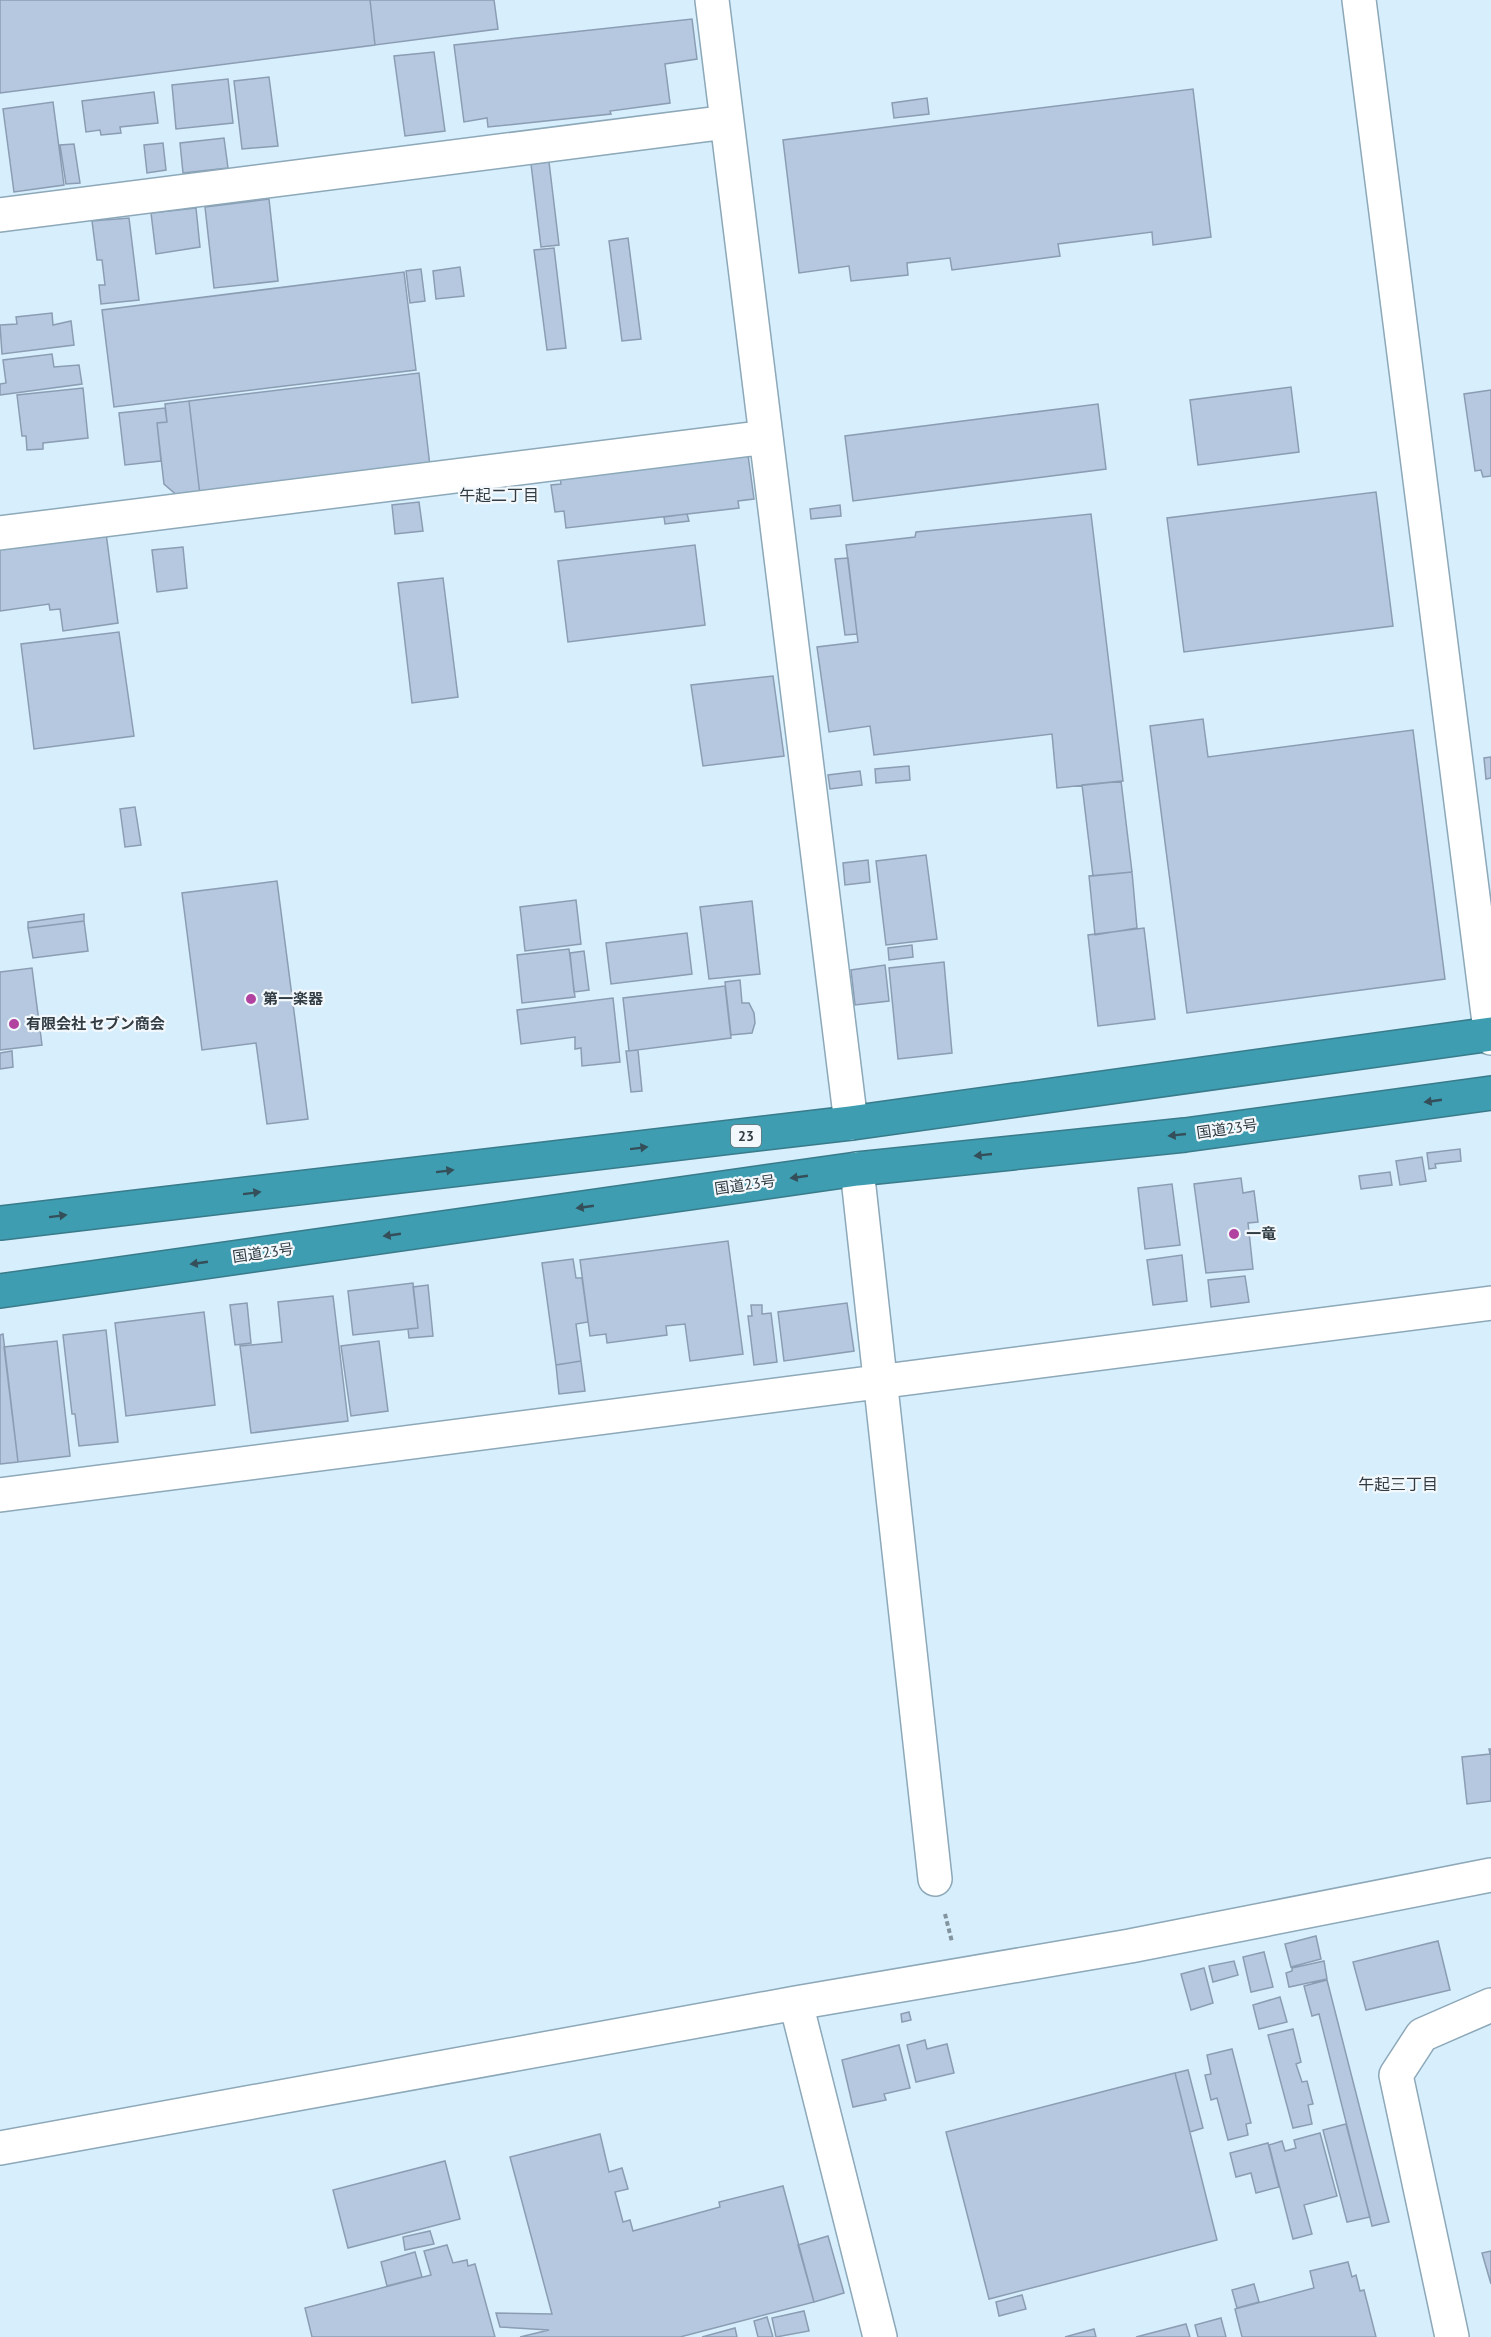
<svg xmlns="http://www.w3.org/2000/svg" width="1491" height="2337" viewBox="0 0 1491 2337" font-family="'PT Sans','Noto Sans JP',sans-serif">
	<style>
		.building { fill: #b5c8df; stroke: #8b9db3; stroke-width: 1.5 }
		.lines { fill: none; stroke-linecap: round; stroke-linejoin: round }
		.minor-casing { stroke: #8ca8b9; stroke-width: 36 }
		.highway-casing { stroke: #397b8a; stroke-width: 36 }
		.path { stroke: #83949f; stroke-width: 4; stroke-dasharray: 4.5 3; stroke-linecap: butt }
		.minor { stroke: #fff; stroke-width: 33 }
		.highway { stroke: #3e9db1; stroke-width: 33 }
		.oneway { fill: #344f59 }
		.poi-dot { fill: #b2429f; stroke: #f2f8fc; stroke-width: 2 }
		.labels { text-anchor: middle; stroke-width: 4.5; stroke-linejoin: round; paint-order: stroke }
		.shield { fill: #f2f8fc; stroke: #6b747a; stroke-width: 1.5 }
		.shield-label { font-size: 14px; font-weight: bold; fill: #313c43 }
		.poi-label { font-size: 15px; font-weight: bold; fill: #313c43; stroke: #f2f8fc; text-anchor: start }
		.street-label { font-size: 15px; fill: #313c43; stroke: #f2f8fc }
		.neighbourhood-label { font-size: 16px; fill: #313c43; stroke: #f2f8fc }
	</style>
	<rect width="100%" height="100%" fill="#d7eefc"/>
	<path class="building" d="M0 0H370L375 45 0 93Z
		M370 0H494L498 29 375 45Z
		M692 19 697 59 665 64 670 103 610 111 611 114 488 127 487 118 464 122 454 45Z
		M434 52 445 131 405 136 394 56Z
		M269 77 278 146 242 149 234 81Z
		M228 79 233 123 176 129 172 85Z
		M1193 89 1211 237 1153 245 1152 232 1058 244 1060 256 952 270 950 258 907 263 908 275 851 281 849 266 799 273 783 140Z
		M154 92 158 123 120 127 121 133 101 135 100 130 86 132 82 101Z
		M927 98 929 114 894 118 892 103Z
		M53 102 64 185 14 192 3 109Z
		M224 138 228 168 183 173 180 143Z
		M163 143 166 170 147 173 144 145Z
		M74 144 80 183 66 184 60 145Z
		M549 162 559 245 541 247 531 164Z
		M269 199 278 281 214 288 205 207Z
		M196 208 200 247 156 254 151 213Z
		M129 218 139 300 101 304 99 285H105L102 260H97L92 221Z
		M628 238 641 339 622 341 609 241Z
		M554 248 566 348 547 350 534 250Z
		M460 267 464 296 436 299 433 271Z
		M421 269 425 301 410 303 406 271Z
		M404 272 416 370 114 407 102 310Z
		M52 313 53 325 71 321 74 345 2 354 0 325 17 324 16 317Z
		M52 354 54 367 79 365 82 384 0 395V384L6 383 3 360Z
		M419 373 430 466 200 495 189 401Z
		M1291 387 1299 452 1198 465 1190 400Z
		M83 388 88 438 43 443V449L27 450 26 436H22L17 395Z
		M1491 390V476L1483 477 1481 470 1475 471 1464 394Z
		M189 401 200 495 179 497 164 484 157 423 167 422 165 404Z
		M1098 404 1106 469 853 501 845 436Z
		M165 408 167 422 157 423 161 461 125 465 119 413Z
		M748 455 754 499 738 501 739 508 566 528 564 511 555 512 551 485 561 484 560 478Z
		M1376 492 1393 626 1184 652 1167 518Z
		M419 502 423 531 395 534 392 505Z
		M840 505 841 516 811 519 810 509Z
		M687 514 689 521 665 524 664 517Z
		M1091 514 1123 781 1057 788 1052 734 874 755 870 726 829 732 817 647 858 642 846 545 915 537 916 532Z
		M106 533 118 623 63 631 60 609 50 610 49 604 0 611V547Z
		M695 545 705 625 568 642 558 561Z
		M183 547 187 588 157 592 152 550Z
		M848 558 857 634 845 635 835 559Z
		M443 578 458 697 412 703 398 583Z
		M119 632 134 736 34 749 21 644Z
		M773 676 784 756 703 766 691 685Z
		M1203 719 1208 757 1413 730 1445 979 1187 1013 1150 726Z
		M1491 757V778L1486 779 1484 758Z
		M909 766 910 780 876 783 875 769Z
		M860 771 862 785 830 789 828 775Z
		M1121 781 1132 872 1093 876 1082 785Z
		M135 807 141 845 125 847 120 809Z
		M926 855 937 939 886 945 876 861Z
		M868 860 870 882 845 885 843 863Z
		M1132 872 1137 928 1095 935 1089 876Z
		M277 881 308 1119 267 1124 256 1043 202 1050 182 893Z
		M576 900 581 944 525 951 520 907Z
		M752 901 760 974 709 979 700 907Z
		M84 914V921L28 928V922Z
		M84 921 88 951 33 958 28 928Z
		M1144 928 1155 1019 1098 1026 1088 935Z
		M687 933 692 974 611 984 606 943Z
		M912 945 913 957 889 960 888 948Z
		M569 949 575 997 522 1003 517 955Z
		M584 951 589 990 574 992 570 953Z
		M944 962 952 1053 898 1059 889 968Z
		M885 965 889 1001 855 1005 851 970Z
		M32 968 42 1045 0 1050V972Z
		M740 980 742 1003H749L754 1013 755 1023 752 1033 731 1035 725 982Z
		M725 986 731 1038 629 1051 623 998Z
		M613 998 620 1062 582 1066 581 1048 575 1049V1037L521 1044 517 1010Z
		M638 1050 642 1091 631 1092 626 1051Z
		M12 1051 13 1067 0 1069V1053Z
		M1460 1149 1461 1161 1435 1164 1436 1168 1429 1169 1427 1153Z
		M1422 1157 1426 1181 1400 1185 1396 1161Z
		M1390 1172 1392 1185 1361 1189 1359 1176Z
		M1241 1178 1243 1193 1254 1191 1258 1222 1248 1223 1253 1269 1206 1273 1194 1184Z
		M1172 1184 1180 1245 1145 1249 1138 1188Z
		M728 1241 743 1354 690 1361 685 1324 666 1326 667 1335 607 1343 606 1334 590 1336 580 1260Z
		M1182 1255 1187 1301 1153 1305 1147 1260Z
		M573 1259 576 1278H582L588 1322 576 1324 581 1361 556 1365 542 1263Z
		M1245 1276 1249 1302 1211 1307 1208 1280Z
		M413 1283 418 1328 353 1335 348 1291Z
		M428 1285 433 1336 409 1338 408 1329 418 1328 413 1287Z
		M333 1296 348 1421 251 1433 240 1346 282 1342 278 1302Z
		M247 1303 251 1343 235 1345 230 1305Z
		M847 1303 854 1351 784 1361 778 1312Z
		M751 1305H762V1314L771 1313 777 1362 754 1365 748 1316H752Z
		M204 1312 215 1405 126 1416 115 1323Z
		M106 1330 118 1442 79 1446 75 1414H72L63 1335Z
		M3 1334 18 1462 0 1464V1335Z
		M57 1341 70 1456 18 1462 4 1347Z
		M379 1341 388 1411 351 1416 341 1346Z
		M581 1361 585 1391 559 1394 556 1365Z
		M1489 1749H1491V1801L1467 1804 1462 1757 1490 1754Z
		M1316 1936 1321 1959 1291 1967 1285 1944Z
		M1438 1941 1450 1990 1366 2010 1353 1962Z
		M1264 1952 1273 1987 1251 1992 1243 1957Z
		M1234 1961 1238 1975 1213 1982 1209 1966Z
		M1324 1961 1327 1979 1289 1987 1286 1973 1292 1971V1968Z
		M1204 1968 1213 2003 1191 2010 1181 1974Z
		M1327 1980 1389 2222 1372 2226 1319 2014 1312 2016 1304 1986Z
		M1280 1997 1287 2022 1259 2029 1253 2005Z
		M909 2012 911 2020 902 2022 901 2014Z
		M1293 2029 1301 2062 1296 2064 1302 2082 1307 2081 1313 2104 1308 2105 1312 2124 1293 2128 1268 2035Z
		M925 2040 927 2049 947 2044 954 2073 916 2082 907 2045Z
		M899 2045 910 2088 884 2094 886 2100 853 2107 842 2060Z
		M1232 2049 1251 2123 1246 2124 1248 2135 1228 2140 1217 2098 1211 2100 1205 2075 1211 2074 1207 2055Z
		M1188 2070 1203 2128 1190 2132 1175 2073Z
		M1175 2073 1217 2240 989 2299 946 2132Z
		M1346 2124 1370 2217 1347 2222 1323 2130Z
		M1320 2133 1337 2196 1304 2205 1312 2234 1293 2239 1269 2145 1282 2141 1285 2151 1296 2148 1294 2140Z
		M600 2134 609 2172 622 2168 628 2189 615 2192 623 2222 630 2220 633 2231 720 2207 719 2202 783 2186 814 2302 680 2337H520L549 2330 500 2327 496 2313 552 2314 510 2157Z
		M1268 2143 1279 2187 1256 2193 1251 2173 1236 2177 1230 2153Z
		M445 2161 460 2219 348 2248 333 2190Z
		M430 2231 434 2244 405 2250 403 2237Z
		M828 2236 844 2293 814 2302 798 2245Z
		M447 2245 453 2263 467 2260 468 2266 475 2264 495 2337H312L305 2308 431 2275 424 2251Z
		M1491 2251V2284L1482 2253Z
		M415 2252 422 2277 387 2286 381 2262Z
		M1348 2262 1352 2277 1356 2275 1360 2291 1364 2290 1376 2337H1242L1235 2309 1314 2288 1310 2271Z
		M1254 2284 1259 2302 1237 2308 1232 2290Z
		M1022 2295 1026 2309 999 2316 996 2302Z
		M804 2311 809 2331 776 2337 772 2318Z
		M767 2317 773 2337H758L754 2321Z
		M1221 2318 1226 2337H1198L1195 2325Z
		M1186 2324 1190 2337H1136Z
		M735 2328 737 2337H702Z
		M1094 2329 1096 2337H1065Z"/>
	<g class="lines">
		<g class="minor-casing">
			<path id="minor" d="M712 0 851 1123
				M1359 0 1491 1038
				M0 215 727 122
				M0 533 766 437
				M857 1169 935 1879
				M0 1495 1491 1303
				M796 2003 880 2337
				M0 2148 796 2003 1130 1946 1491 1875
				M1452 2337 1396 2075 1422 2035 1491 2005"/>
		</g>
		<g class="highway-casing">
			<path id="highway" d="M0 1223 851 1123 1491 1034
				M0 1291 857 1169 1185 1135 1491 1093"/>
		</g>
		<path class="path" d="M945 1914 952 1942"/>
		<use href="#minor" class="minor"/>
		<use href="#highway" class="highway"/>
	</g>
	<defs><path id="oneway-solid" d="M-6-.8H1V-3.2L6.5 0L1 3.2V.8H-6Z" transform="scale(1.5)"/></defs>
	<g class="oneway">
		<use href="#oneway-solid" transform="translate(1433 1101) rotate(172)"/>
		<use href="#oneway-solid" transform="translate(1177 1135) rotate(174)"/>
		<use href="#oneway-solid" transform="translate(639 1148) rotate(-7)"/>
		<use href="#oneway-solid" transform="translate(983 1155) rotate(174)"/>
		<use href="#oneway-solid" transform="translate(445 1171) rotate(-7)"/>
		<use href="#oneway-solid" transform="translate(799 1177) rotate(172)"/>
		<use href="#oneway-solid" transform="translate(252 1193) rotate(-7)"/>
		<use href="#oneway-solid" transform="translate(585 1207) rotate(172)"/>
		<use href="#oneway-solid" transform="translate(58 1216) rotate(-7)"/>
		<use href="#oneway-solid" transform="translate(392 1235) rotate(172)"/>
		<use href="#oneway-solid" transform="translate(199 1263) rotate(172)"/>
	</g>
	<g class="poi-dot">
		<circle cx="251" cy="999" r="6"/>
		<circle cx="14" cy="1024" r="6"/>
		<circle cx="1234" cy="1234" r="6"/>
	</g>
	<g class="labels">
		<rect class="shield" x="731" y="1125" width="30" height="22" rx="4.5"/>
		<g class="shield-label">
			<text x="746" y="1141">23</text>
		</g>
		<g class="poi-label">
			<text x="263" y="1004">第一楽器</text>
			<text x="26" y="1029">有限会社 セブン商会</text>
			<text x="1246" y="1239">一竜</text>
		</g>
		<g class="street-label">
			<text transform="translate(1227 1129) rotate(-8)" y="5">国道23号</text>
			<text transform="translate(745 1185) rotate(-8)" y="5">国道23号</text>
			<text transform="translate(263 1253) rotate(-8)" y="5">国道23号</text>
		</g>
		<g class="neighbourhood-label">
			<text x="499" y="501">午起二丁目</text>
			<text x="1398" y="1490">午起三丁目</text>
		</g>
	</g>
</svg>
